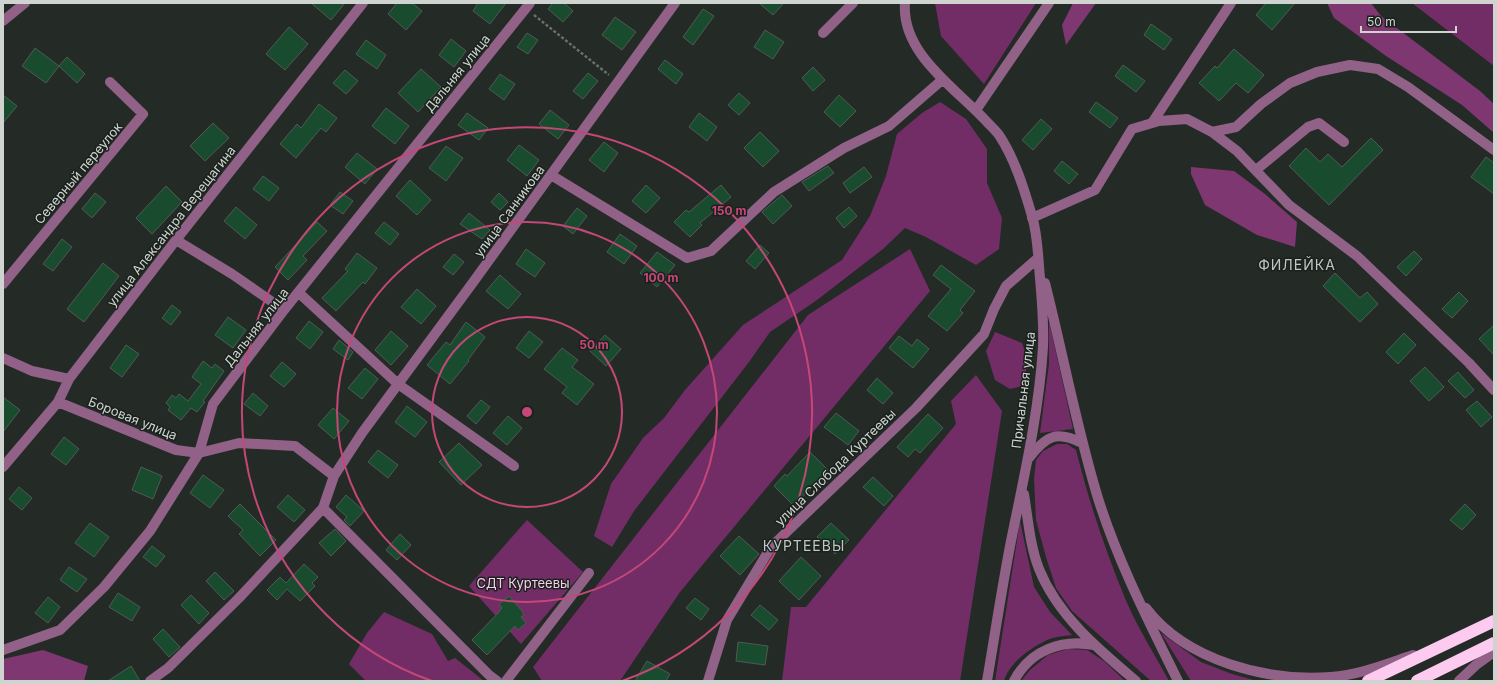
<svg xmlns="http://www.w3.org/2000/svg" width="1497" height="684" viewBox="0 0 1497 684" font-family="Inter,sans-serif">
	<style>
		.green { fill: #732d66 }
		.forest { fill: #7e3771 }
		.building { fill: #194c2f; stroke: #515954 }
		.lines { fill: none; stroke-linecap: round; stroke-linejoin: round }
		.path { stroke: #696f6b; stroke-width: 2.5; stroke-dasharray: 3 2; stroke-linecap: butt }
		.minor { stroke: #926187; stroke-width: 10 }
		.highway { stroke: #fdcbf0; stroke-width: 12 }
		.ring { fill: none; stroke: #c54778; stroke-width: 2 }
		.labels { text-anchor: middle; stroke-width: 3; stroke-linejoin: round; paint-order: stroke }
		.street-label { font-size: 13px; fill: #cfd4d0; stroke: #1b211d }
		.park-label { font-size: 13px; fill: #f7cdec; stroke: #1b211d }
		.neighbourhood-label { font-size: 14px; letter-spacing: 1px; fill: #bfc8c2; stroke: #1b211d }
		.centre { fill: #c54778; stroke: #1b211d; stroke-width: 2 }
		.ring-label { font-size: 12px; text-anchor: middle; font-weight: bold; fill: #c54778; stroke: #1b211d; stroke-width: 3; stroke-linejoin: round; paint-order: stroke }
	</style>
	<rect width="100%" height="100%" fill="#242b26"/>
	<path class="green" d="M935 3H1036L984 84 941 36Z
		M1412 3H1494V66Z
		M940 102 966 119 987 149V183L1002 218 999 249 976 265 926 237 905 228 883 249 817 300 770 332 749 362 634 511 612 547 594 536 611 484 643 438 664 418 685 390 743 325 842 260 870 216 886 176 897 134 922 113Z
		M910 249 930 291 680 592 620 681H542L533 667 808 315Z
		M1049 321 1073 429 1040 433 1049 364Z
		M995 332 1022 343 1028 361 1023 386 1010 389 995 380 986 351Z
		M976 375 1002 411 960 681H782L791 607H806L956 424 951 401Z
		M1057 444H1067L1076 450C1089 502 1106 553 1127 603 1139 630 1155 655 1169 681H1151L1072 611 1056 588 1046 557 1036 520 1034 479 1036 460 1043 451Z
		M527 520 583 572 521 644 469 586Z
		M1020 521 1034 587 1050 612 1072 635C1064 636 1054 637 1047 640 1030 648 1009 663 1004 681H995Z
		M384 612 432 634 448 661 455 658 484 681H366L349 664 367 633Z
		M1161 633 1201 662 1232 674 1257 681H1191Z
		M1068 649 1087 650 1104 661 1125 681H1021L1030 670 1048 655Z"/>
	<path class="forest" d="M1073 3H1096L1066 45 1062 25Z
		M1327 3H1371L1381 16 1480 91 1494 104V133L1462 105 1386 56 1334 18Z
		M1191 167 1234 171 1265 194 1297 222 1295 247 1257 235 1205 205 1191 174Z
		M43 650 88 666 84 681H3V659Z"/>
	<path class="building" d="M311 3H345L331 20Z
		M397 3H412L422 11 406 30 388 14Z
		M478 3H506L490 24 473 11Z
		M553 3H564L573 11 563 22 548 9Z
		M759 3H784L773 15Z
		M1266 3H1295L1272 30 1256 15Z
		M703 9 714 16 693 45 683 37Z
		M615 17 636 32 622 50 602 35Z
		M1151 24 1172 39 1164 50 1144 35Z
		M289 27 308 44 285 70 266 54Z
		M765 30 784 42 773 59 754 47Z
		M527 33 538 40 528 54 517 47Z
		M451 39 466 51 454 67 439 55Z
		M366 40 386 55 377 69 356 54Z
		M35 48 59 66 46 83 22 66Z
		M1234 49 1264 75 1248 93 1236 83 1219 101 1199 83 1215 66 1217 68Z
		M67 57 85 74 77 83 59 66Z
		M665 60 683 74 676 84 658 69Z
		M1123 65 1145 81 1136 92 1115 76Z
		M813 67 825 80 813 91 802 78Z
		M421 69 441 87 418 112 398 93Z
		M345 70 358 81 346 94 333 83Z
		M588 73 598 81 583 99 573 91Z
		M500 74 515 84 504 100 489 89Z
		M739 93 750 103 739 115 728 105Z
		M3 95 17 106 3 123Z
		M839 95 856 111 840 127 824 112Z
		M1096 102 1118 118 1110 128 1089 112Z
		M319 104 337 118 326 132 321 128 296 158 280 144 297 124 301 128Z
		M386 108 409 126 395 144 372 126Z
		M550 110 569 125 558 139 539 124Z
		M467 113 488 128 479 140 458 125Z
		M699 113 717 127 707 141 689 127Z
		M1041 119 1052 129 1033 150 1022 140Z
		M213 123 229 138 205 161 190 146Z
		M760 132 779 151 763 167 744 148Z
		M1371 138 1383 150 1329 205 1289 166 1306 148 1320 162 1328 154 1342 167Z
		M604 142 618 153 604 172 589 160Z
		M519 145 539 160 527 176 507 160Z
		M446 146 463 158 446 181 429 168Z
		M357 153 377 169 365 184 345 167Z
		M1486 157 1494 163V194L1471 177Z
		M1062 161 1078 174 1069 184 1054 171Z
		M828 166 834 173 809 191 802 182Z
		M864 167 872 177 850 193 843 183Z
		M263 176 279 188 269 201 253 189Z
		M410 180 431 200 417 215 396 196Z
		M646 185 660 198 646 213 632 201Z
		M721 185 731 197 700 223 702 225 690 237 674 222 686 210 689 212Z
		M166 186 182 202 152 234 136 218Z
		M340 192 353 201 343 214 330 205Z
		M95 193 106 202 92 218 82 209Z
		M499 193 508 202 500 210 491 202Z
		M782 195 792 206 773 224 762 212Z
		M236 207 257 225 245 239 224 221Z
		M849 207 857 216 844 228 836 218Z
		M577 208 587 216 573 234 563 226Z
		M469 213 490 230 482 239 460 224Z
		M317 222 327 231 303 256 307 260 288 280 275 267Z
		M384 222 399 234 390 245 375 233Z
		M620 234 637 246 624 264 607 252Z
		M62 239 72 247 53 271 43 264Z
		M760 245 769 253 755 269 746 261Z
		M526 249 545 263 535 277 516 264Z
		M1414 251 1422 259 1406 276 1397 267Z
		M657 252 675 265 657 287 640 273Z
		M357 253 377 268 365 284 363 282 336 311 322 298 348 271 345 269Z
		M454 254 464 262 453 275 443 267Z
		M103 263 119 276 84 322 67 309Z
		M941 265 975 291 960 310 963 313 947 331 928 316 951 289 933 275Z
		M1335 273 1360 298 1367 292 1378 304 1360 322 1323 286Z
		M500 275 521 294 508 309 486 291Z
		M417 289 436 306 421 324 401 307Z
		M1459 292 1468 301 1452 318 1442 309Z
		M172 305 181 312 171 325 162 318Z
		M228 317 246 330 233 348 215 335Z
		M309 321 323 332 310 349 296 338Z
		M466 322 485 337 468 360 469 361 450 384 427 365 446 342 450 345Z
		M1494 325V355L1479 339Z
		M391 331 408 346 391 365 375 350Z
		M529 331 543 342 529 358 516 348Z
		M1404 333 1416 345 1398 364 1386 352Z
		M605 335 621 349 606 366 590 351Z
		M899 336 912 346 917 339 929 349 913 368 889 348Z
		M339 340 353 352 348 360 333 349Z
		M126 345 139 354 122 377 110 368Z
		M562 348 578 360 572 367 594 384 577 405 562 393 567 387 544 369Z
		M203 361 212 368 215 364 224 371 203 401 205 402 197 412 191 408 181 420 168 410 170 407 166 403 172 395 176 398 179 394 188 401 201 384 192 377Z
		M282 362 296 374 284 387 270 376Z
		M1425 367 1444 387 1429 401 1410 381Z
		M365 368 378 379 362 399 348 388Z
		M1458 372 1474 390 1465 398 1448 381Z
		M877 378 893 393 883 404 867 390Z
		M253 393 268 406 260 416 244 404Z
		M3 397 20 410 3 432Z
		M481 400 490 407 476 424 467 416Z
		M1477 401 1492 417 1481 427 1466 410Z
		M407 406 427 422 415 437 395 422Z
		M333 408 349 421 334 439 318 425Z
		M836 413 859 431 848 445 824 427Z
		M928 414 943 428 920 453 915 449 908 457 897 447Z
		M508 416 522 428 507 445 493 433Z
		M64 437 79 449 66 465 51 454Z
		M459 443 482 465 461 485 439 462Z
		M378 450 398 465 388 478 368 462Z
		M810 452 828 470 794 506 774 486 785 474 787 476Z
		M141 467 162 476 153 499 132 490Z
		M203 475 224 490 210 508 190 493Z
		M873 477 893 496 884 506 863 487Z
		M19 487 32 498 22 510 9 499Z
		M288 495 305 510 294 522 277 507Z
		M346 495 364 511 350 526 344 520 347 517 336 507Z
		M240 504 276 540 260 556 239 534 243 530 228 516Z
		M1465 504 1476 515 1462 530 1450 520Z
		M90 523 109 537 94 557 75 543Z
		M831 523 849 540 835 554 817 537Z
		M335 529 346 541 331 556 319 543Z
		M400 534 411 545 397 560 386 550Z
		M739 536 759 554 740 575 720 556Z
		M152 546 165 556 156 567 143 557Z
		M801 557 821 576 799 600 779 581Z
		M304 564 318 577 312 583 315 586 300 601 287 589 277 600 267 590 280 577 286 583Z
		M69 567 87 579 77 592 60 580Z
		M215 572 234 591 224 600 206 581Z
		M118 593 140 607 132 621 109 607Z
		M191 595 209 613 199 624 181 605Z
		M509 596 522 611 524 615 521 617 526 623 518 630 515 626 487 655 472 640 500 611V610L502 608 499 604Z
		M48 597 60 607 48 623 35 613Z
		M695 598 709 609 701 620 686 608Z
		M760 605 778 620 769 630 751 615Z
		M163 629 180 647 169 657 153 639Z
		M738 642 768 646 765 665 736 661Z
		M647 661 670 674 666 681H635Z
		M131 666 140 681H108Z"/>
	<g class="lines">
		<path class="path" d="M534 15 609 75"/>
		<path class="minor" d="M905 3C901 54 957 89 987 122 991 126 996 131 999 135 1015 159 1024 189 1032 216 1038 236 1038 257 1040 278 1042 301 1044 324 1043 347 1039 412 1024 477 1011 541 1002 587 995 634 987 681
			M3 21 25 3
			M823 33 853 3
			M976 110 1049 3
			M1152 123 1231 3
			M1212 132 1236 127 1261 104 1290 83 1317 72 1350 65 1378 69 1408 87 1494 150
			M1256 170 1308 127 1319 123 1344 142
			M551 175 687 258 711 251 774 192 844 148 889 126 942 80
			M1032 218 1095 190 1132 129 1159 121 1187 119 1212 132 1237 151 1289 205 1357 256 1469 363 1494 390
			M176 240 232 274 284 310
			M1045 283C1063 354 1076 425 1097 495 1117 560 1148 620 1178 681
			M3 284 143 114 110 82
			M299 293 398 384 514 466
			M3 358 32 371 69 379
			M58 402 176 450 199 453 239 443 295 446 334 476 362 433 474 281 675 3
			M1029 458C1046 436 1056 430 1082 443
			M3 467 58 402 69 379 176 240 363 3
			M1024 494C1028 519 1030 546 1039 569 1058 616 1098 649 1136 681
			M323 508 489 675 497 681
			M1146 608C1186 661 1268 682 1331 677 1359 675 1386 664 1413 655
			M3 650 60 630 104 587 150 531 199 453 213 404 284 310 530 3
			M150 681 168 668 239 598 323 508 334 476
			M506 681 589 573
			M708 681 727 620 771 547 916 408 984 334 994 309 1006 286 1038 258
			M1014 681C1030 650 1062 639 1094 645
			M1459 681 1476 665 1494 652"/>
		<path class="highway" d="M1368 681 1494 621
			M1417 681 1494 643"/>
	</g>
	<g class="ring">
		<circle cx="527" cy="412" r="95"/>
		<circle cx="527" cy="412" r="190"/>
		<path d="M432 681A285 285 0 1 1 622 681"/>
	</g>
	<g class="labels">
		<g class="street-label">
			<text transform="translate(457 73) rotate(-51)" y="5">Дальняя улица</text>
			<text transform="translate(78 173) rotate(-50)" y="5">Северный переулок</text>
			<text transform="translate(509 211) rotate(-54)" y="5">улица Санникова</text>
			<text transform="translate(171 226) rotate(-52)" y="5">улица Александра Верещагина</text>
			<text transform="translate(256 327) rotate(-52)" y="5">Дальняя улица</text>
			<text transform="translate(1023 390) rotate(-83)" y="5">Причальная улица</text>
			<text transform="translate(133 418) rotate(22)" y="5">Боровая улица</text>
			<text transform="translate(835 467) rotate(-44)" y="5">улица Слобода Куртеевы</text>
		</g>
		<g class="park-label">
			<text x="523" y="588">СДТ Куртеевы</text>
		</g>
		<g class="neighbourhood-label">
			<text x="1297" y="270">ФИЛЕЙКА</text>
			<text x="804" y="551">КУРТЕЕВЫ</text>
		</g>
	</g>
	<circle cx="527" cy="412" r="6" class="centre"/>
	<g class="ring-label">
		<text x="729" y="215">150 m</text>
		<text x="661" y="282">100 m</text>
		<text x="594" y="349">50 m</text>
	</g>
	<rect width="1497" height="684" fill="none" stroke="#cfd4d0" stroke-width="8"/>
	<path d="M1361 26v6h95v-6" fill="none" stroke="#cfd4d0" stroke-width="2"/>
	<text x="1367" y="26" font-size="12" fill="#cfd4d0" stroke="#1b211d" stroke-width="3" paint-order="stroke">50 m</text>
</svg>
